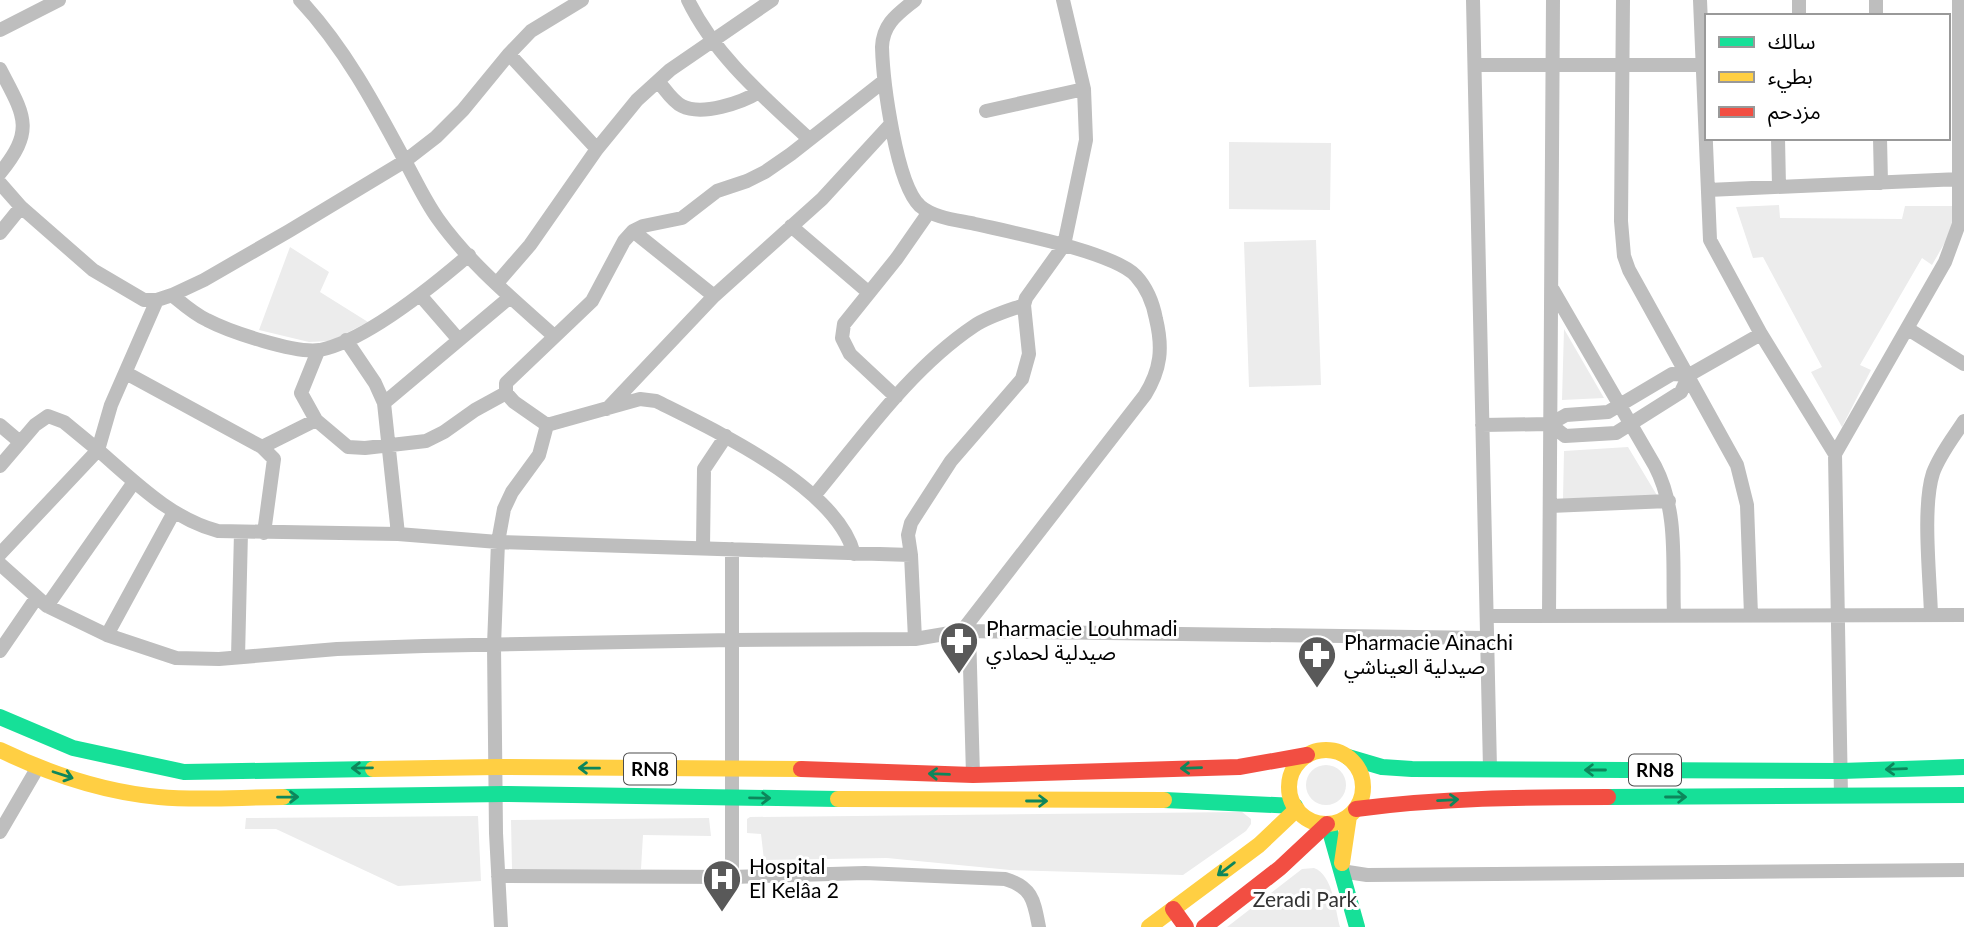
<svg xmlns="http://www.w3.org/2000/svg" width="1964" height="927" viewBox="0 0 1964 927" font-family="Lato,'Noto Sans Arabic',sans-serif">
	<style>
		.green { fill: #ececec }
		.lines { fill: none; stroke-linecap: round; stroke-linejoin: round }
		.street { stroke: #bebebe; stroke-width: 14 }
		.fast { stroke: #16e098; stroke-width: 16 }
		.slow { stroke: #ffcf43; stroke-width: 16 }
		.jam { stroke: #f24e42; stroke-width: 16 }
		.oneway { stroke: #0d865b }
		.labels { text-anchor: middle; stroke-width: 6; stroke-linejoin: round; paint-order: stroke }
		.shield { fill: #fff; stroke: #4c4c4c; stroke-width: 2 }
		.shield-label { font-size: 19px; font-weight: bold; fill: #000 }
		.poi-label { font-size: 21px; fill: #000; stroke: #fff; text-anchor: start }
		.park-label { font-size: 21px; fill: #333; stroke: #fff }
	</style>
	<rect width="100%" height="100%" fill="#fff"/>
	<path class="green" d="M1229 142 1331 143 1330 210 1229 209Z
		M1779 205 1780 218 1902 219 1905 206H1954L1952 230 1932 265 1922 258 1860 365 1871 370 1842 427 1811 372 1822 367 1763 257 1753 258 1736 207Z
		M1316 240 1321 385 1249 387 1244 242Z
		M290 247 329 272 320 292 368 322 331 341 309 342 259 330Z
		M1564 329 1604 398 1562 400Z
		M1628 447 1658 497 1563 499 1564 451Z
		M1306 785a20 20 0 1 1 40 0a20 20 0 1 1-40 0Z
		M1242 812 1251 819V824L1246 831 1183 875 1010 870 887 858 764 860 761 834 747 833V819L750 817Z
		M478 816 481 881 398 886 276 829H245L246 818Z
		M709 818 711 836 643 835 641 869H512L511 820Z
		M1314 868C1333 875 1335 909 1340 927H1227L1302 869Z"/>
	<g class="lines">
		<path class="street" d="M300 0C344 47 374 103 404 159 415 179 425 201 438 219 470 264 514 300 554 336
			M688 0C715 56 765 98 809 139
			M915 0C898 14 883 23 882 47 883 81 896 184 920 206 934 218 957 220 975 224 1010 232 1114 252 1136 276 1147 288 1153 303 1156 319 1163 348 1161 369 1145 395L962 631
			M1473 0 1490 769
			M1623 0 1621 221 1624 256 1629 270 1737 465 1747 505 1751 615
			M1700 0 1710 240 1761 334 1835 454 1841 796
			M1876 0V16
			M1799 16V0
			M0 30 59 0
			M509 54 597 149
			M1475 65H1703
			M0 69C24 115 36 129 0 173
			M658 81C665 89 672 101 682 106 702 116 741 103 759 92
			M986 111 1084 89
			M1778 138 1779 187
			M1880 138 1881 183
			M0 183 21 207 93 270 144 300H157L172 295 204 280 289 231 405 161 436 137 463 110 509 54 531 31 582 0
			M1708 190 1960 179
			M791 226 868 292
			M633 231 714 296
			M0 233 21 207
			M497 283 530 245 597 149 637 100 670 70 772 0
			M1553 290 1655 466C1679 512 1672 565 1674 615
			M172 295C183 304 194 314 207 320 230 332 296 354 320 350 365 341 434 285 469 255
			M420 295 459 340
			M157 300 111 405 98 450C134 481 171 519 218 531L398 534 498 542 911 555 915 639
			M1908 329 1964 364
			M346 340 375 383 384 403 398 534
			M318 351 301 393 316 420 348 447 365 448 426 441 444 432 475 410 506 393
			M126 373 262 447 274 459 264 533
			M896 397 850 354 842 338 844 324 897 258 929 212
			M384 403 510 297
			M607 409 714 296 822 199 890 125
			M1550 424 1565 436 1616 433 1681 392 1689 375 1761 334
			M0 425 20 442
			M547 425 640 399 656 401C714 430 837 487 854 554
			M1482 425 1550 424 1566 415 1608 412 1672 374 1689 375
			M262 447 316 420
			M1835 454 1945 262 1959 224V0
			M0 466 35 425 48 416 64 422 98 450 0 554
			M814 496C863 437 910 369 974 326 989 316 1007 311 1024 305
			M1550 506 1669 501
			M703 548 704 469 726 436
			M911 555 908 535 911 523 918 512 951 461 1022 379 1029 354 1024 305 1026 298 1064 245 1086 140 1084 89 1063 0
			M0 564 47 606 107 635 176 658 219 659 337 649 424 646 732 640 915 639 962 631 1487 638
			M47 606 134 482
			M1931 615C1930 577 1922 507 1933 473 1940 454 1953 438 1964 421
			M1487 616 1964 615
			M1549 616 1553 0
			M969 631 973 775
			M107 635 174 512
			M0 651 37 597
			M238 657 241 532
			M0 832 38 767
			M1341 871 1367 875 1964 870
			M498 876 732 877 865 873 1005 879C1033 887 1034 902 1039 927
			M732 877V549
			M501 927 496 833 494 645 498 542 504 509 512 492 539 455 547 425 514 402 506 393V383L592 301 624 241 633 231 643 226 682 218 717 191 747 181 765 172 791 154 884 81"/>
		<path class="fast" d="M0 717 73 748 184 772 373 769
			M1348 757 1382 767 1412 769 1841 771 1964 767
			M283 797 504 794 838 799
			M1608 797 1964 795
			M1164 800 1295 806
			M1328 824 1357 927"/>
		<path class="slow" d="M0 750C50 774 104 792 159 797 200 801 242 797 283 797
			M1289 787a37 37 0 1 1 74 0a37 37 0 1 1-74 0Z
			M373 769 496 767 801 769
			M838 799 1164 800
			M1342 863 1349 816
			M1149 927 1259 845 1297 809"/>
		<path class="jam" d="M801 769 973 775 1239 767 1307 755
			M1356 809C1440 798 1524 797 1608 797
			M1173 909 1186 927
			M1204 927 1280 868 1327 824"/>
	</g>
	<defs><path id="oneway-shaft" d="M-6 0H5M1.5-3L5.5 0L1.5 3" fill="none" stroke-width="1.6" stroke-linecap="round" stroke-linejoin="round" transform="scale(1.75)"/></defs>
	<g class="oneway">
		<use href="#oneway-shaft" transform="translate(362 768) rotate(179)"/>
		<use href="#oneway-shaft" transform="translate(589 768) rotate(-179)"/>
		<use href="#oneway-shaft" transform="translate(1191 768) rotate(178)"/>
		<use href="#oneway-shaft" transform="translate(1896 769) rotate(178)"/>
		<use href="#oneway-shaft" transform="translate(1595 770) rotate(-180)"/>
		<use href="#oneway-shaft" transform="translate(939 774) rotate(-178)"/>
		<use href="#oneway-shaft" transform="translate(63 775) rotate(18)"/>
		<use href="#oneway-shaft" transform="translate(288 797) rotate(-1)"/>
		<use href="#oneway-shaft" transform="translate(1676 797)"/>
		<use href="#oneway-shaft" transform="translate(760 798) rotate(1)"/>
		<use href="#oneway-shaft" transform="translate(1448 800) rotate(-3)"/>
		<use href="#oneway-shaft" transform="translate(1037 801)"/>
		<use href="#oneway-shaft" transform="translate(1226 869) rotate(143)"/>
	</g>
	<defs>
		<g id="pharmacy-pin" transform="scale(2.0125)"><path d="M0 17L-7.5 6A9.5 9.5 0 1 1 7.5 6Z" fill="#595959" stroke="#fff"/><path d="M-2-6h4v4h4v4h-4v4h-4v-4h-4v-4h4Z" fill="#fff"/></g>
		<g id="hospital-pin" transform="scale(2.0125)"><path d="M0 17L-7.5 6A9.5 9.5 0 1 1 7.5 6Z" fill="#595959" stroke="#fff"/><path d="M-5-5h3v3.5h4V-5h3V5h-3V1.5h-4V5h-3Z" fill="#fff"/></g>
	</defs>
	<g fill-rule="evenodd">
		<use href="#pharmacy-pin" x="959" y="641"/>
		<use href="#pharmacy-pin" x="1317" y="655"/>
		<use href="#hospital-pin" x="722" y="879"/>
	</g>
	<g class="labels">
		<g class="shield">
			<rect x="624" y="753.5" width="52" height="31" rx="5"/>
			<rect x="1629" y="754.5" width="52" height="31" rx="5"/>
		</g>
		<g class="shield-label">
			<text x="650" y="776">RN8</text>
			<text x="1655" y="777">RN8</text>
		</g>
		<g class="poi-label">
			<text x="986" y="636">Pharmacie Louhmadi<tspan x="986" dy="24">صيدلية لحمادي</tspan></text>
			<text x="1344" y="650">Pharmacie Ainachi<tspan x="1344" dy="24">صيدلية العيناشي</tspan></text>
			<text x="749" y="874">Hospital<tspan x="749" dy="24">El Kelâa 2</tspan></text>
		</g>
		<g class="park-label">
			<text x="1305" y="907">Zeradi Park</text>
		</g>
	</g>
	<rect x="1705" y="14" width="245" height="126" fill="#ffffff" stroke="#999999" stroke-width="2"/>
	<rect x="1719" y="37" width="35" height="10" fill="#16e098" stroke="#999999" stroke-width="2"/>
	<text x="1768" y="49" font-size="21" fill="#000000">سالك</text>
	<rect x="1719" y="72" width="35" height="10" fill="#ffcf43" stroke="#999999" stroke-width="2"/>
	<text x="1768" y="84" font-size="21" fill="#000000">بطيء</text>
	<rect x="1719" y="107" width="35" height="10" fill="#f24e42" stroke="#999999" stroke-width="2"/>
	<text x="1768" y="119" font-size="21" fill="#000000">مزدحم</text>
</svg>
